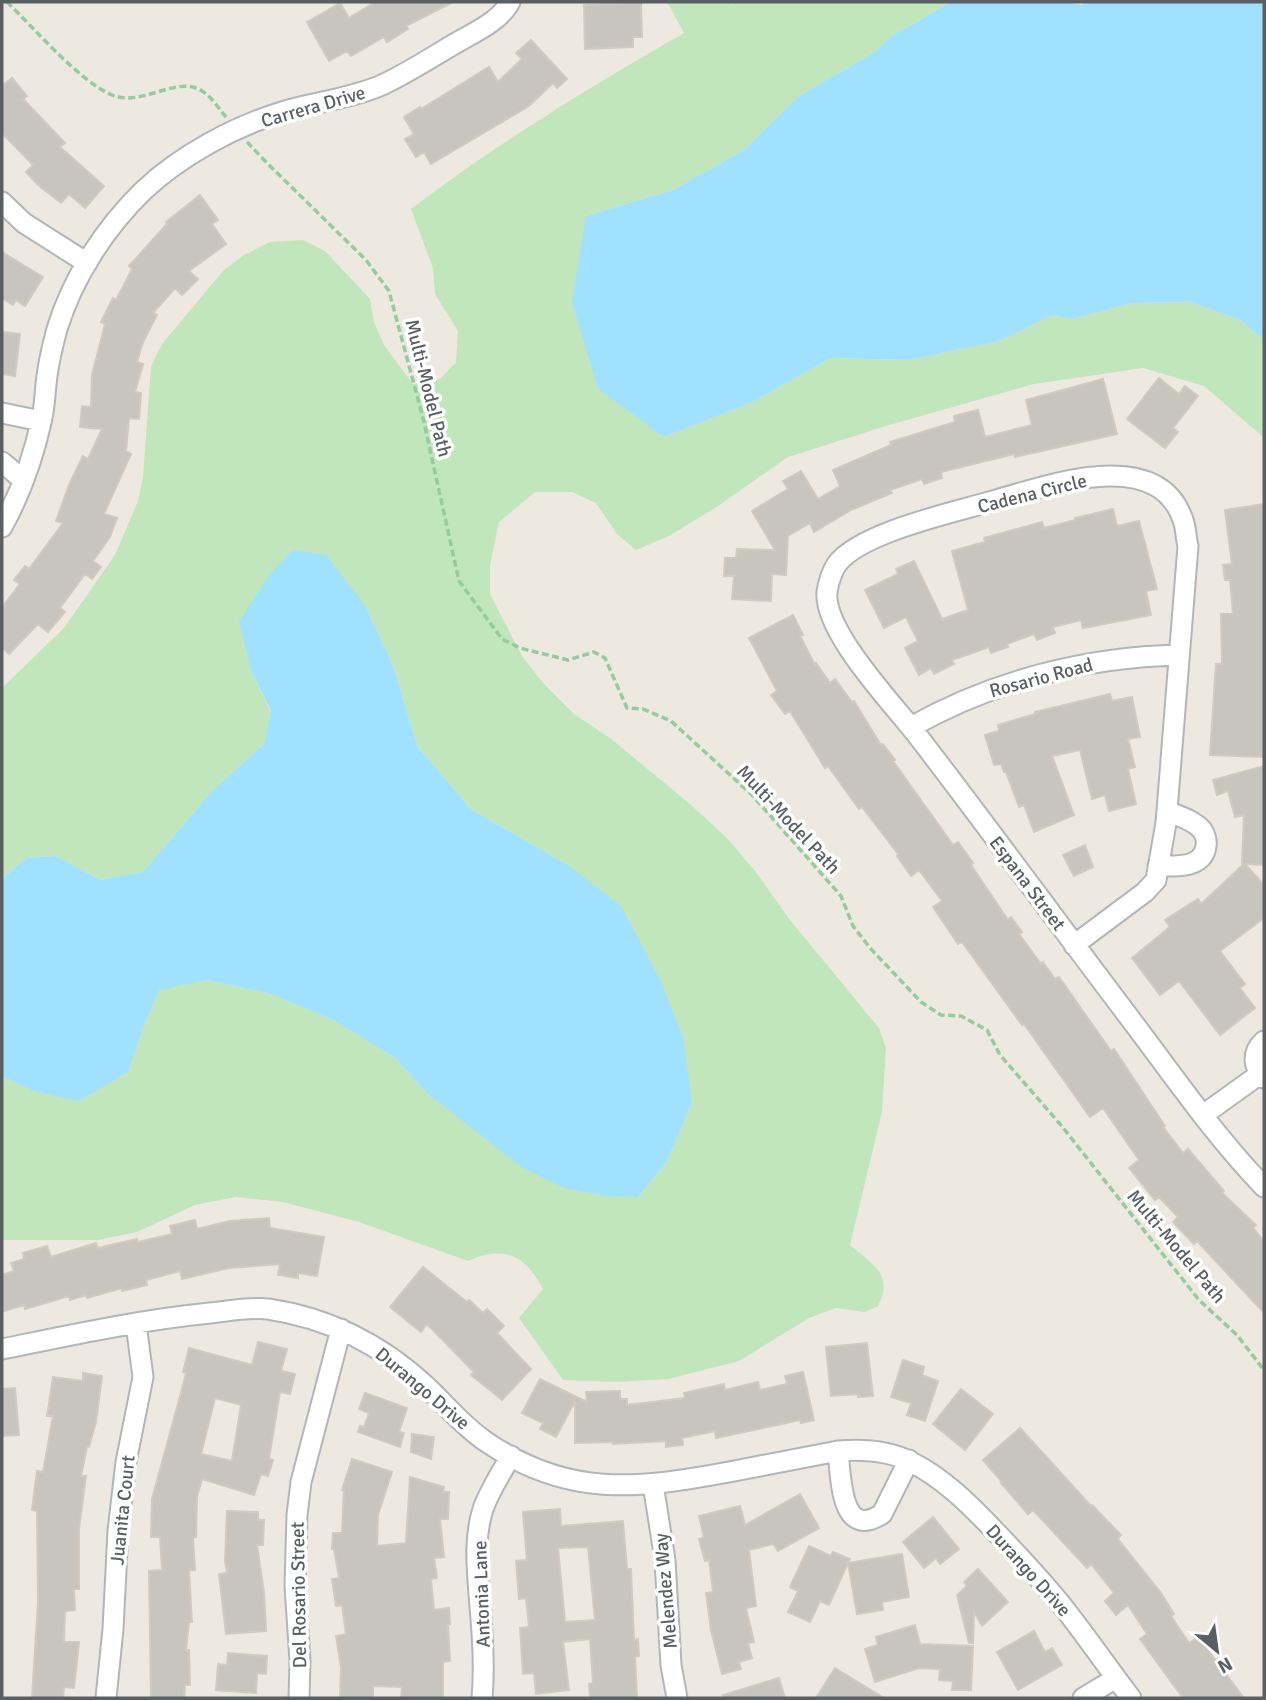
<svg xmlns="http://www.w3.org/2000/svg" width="1266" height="1700" viewBox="0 0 1266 1700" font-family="Signika,sans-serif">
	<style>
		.green { fill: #c1e6bc }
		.water { fill: #9fe1ff }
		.building { fill: #c8c4be; stroke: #d2cabf; stroke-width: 2; fill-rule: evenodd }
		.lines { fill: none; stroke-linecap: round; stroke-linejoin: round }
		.minor-casing { stroke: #b2b5b9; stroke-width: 23 }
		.path { stroke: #97ca9f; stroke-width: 3.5; stroke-dasharray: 7 3.5; stroke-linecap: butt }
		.minor { stroke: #fff; stroke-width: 19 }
		.labels { text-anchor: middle; stroke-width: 7; stroke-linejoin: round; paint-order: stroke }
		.street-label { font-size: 19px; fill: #5a5f63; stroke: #fff }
	</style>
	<rect width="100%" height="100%" fill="#ede9e1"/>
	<path class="green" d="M667 2H734L729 6 736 2H951L890 37 875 52 799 96 744 150 673 190 586 216 664 437 753 402 830 358 909 360 999 341 1053 315 1072 319 1132 303 1190 302 1240 320 1264 340V442L1262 436 1204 386 1143 368 1034 384 886 426 788 457 715 508 669 536 636 550 617 534 596 503 572 492H535L499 522 490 565V594L522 656 544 684 574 714 610 738 690 804 726 837 755 871 790 920 879 1028 886 1048 882 1112 850 1245C873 1264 894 1275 878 1306L865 1312 836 1308 809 1318 739 1361 668 1379 617 1382 563 1380 519 1318 543 1289C525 1255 504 1245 468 1261L359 1222 283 1202 236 1197 195 1205 137 1232 98 1240H2V1076L31 1090 142 1030 159 989 207 980 271 994 333 1020 396 1059 428 1094 638 1197 667 1161 692 1103 566 864 472 810 417 746 394 668 366 607 251 671 271 712 264 744 211 792 143 872 100 880 56 856 26 858 2 879V688L64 628 115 555 138 501 143 477 151 366 162 344 223 271 244 255 270 242 303 240 325 251 370 299 374 322 384 345 413 384 440 379 456 362 458 331 435 294 433 268 411 209C498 143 590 87 684 33Z"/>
	<path class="water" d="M951 2H1064L1082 5 1085 2H1264V340L1240 320 1190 302 1132 303 1072 319 1053 315 999 341 909 360 830 358 753 402 664 437 598 389 572 302 586 216 673 190 744 150 799 96 875 52 890 37Z
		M293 550 326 555 366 607 394 668 417 746 472 810 566 864 621 906 660 980 683 1037 692 1103 667 1161 638 1197 606 1196 562 1187 521 1167 428 1094 396 1059 333 1020 271 994 207 980 159 990 142 1030 128 1072 79 1101 31 1090 2 1076V879L26 858 56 856 100 880 143 872 211 792 264 744 271 711 251 671 239 622 269 575Z"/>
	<path class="building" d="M375 2H453L406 26 408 29 387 42 384 37 351 56 347 51 329 61 307 22 340 3 349 18Z
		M641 3 642 37H633V47L585 49 584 5Z
		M531 40 567 79 557 88 553 83 529 106 431 164 424 152 416 157 405 139 414 134 404 117 420 107 421 109 489 67 498 82 522 59 516 53Z
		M12 78 27 96 23 99 65 143 60 147 104 186 85 208 69 194 61 203 38 185 26 172 33 165 2 133V86Z
		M200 195 218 220 212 224 226 244 189 271 198 279 182 295 175 288 153 313 157 315 143 342 137 362 143 364 135 392 141 393 139 419 129 418 126 451 131 454 104 514 117 518 110 537 93 561 101 567 92 579 85 574 60 608 65 612 48 632 38 624 9 654 2 647V607L20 584 14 580 25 566 29 569 63 523 56 521 69 485 83 456 88 459 102 429 80 427 82 406 91 407 92 375 105 324 101 322 113 298 116 300 132 269 129 266 167 224 166 222Z
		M2 252 43 277 25 306 16 300 13 305 2 298Z
		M2 332 20 334 15 376 2 374Z
		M1159 378 1179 394 1185 386 1198 396 1173 428 1178 432 1165 448 1127 419Z
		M1103 379 1117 434 1015 457 1014 454 941 472 942 478 924 484 922 479 890 490 892 493 851 510 814 532 810 523 788 536 786 575 772 574 771 601 732 599 734 576H724L725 558H736L737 549 775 550 752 511 788 489 783 481 801 471 818 499 840 486 833 470 891 445 890 442 955 422 954 416 978 410 985 437 1032 425 1026 400Z
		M1264 504V757L1210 755 1216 664H1222L1221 614H1233L1230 580H1225L1223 565 1232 564 1225 510Z
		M1113 509 1117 526 1139 521 1157 589 1146 591 1151 615 1083 628 1081 620 1053 627 1055 633 1037 640 1034 634 1007 644 1008 647 991 653 989 647 952 660 954 664 934 674 931 668 919 675 905 648 918 641 906 617 884 628 865 590 898 574 896 569 914 561 942 619 968 610 952 551 985 542 984 538 1042 522 1044 528 1075 520V518Z
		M793 615 803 635 800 636 815 665 816 663 830 683 835 679 852 702 854 701 881 745 883 744 895 760 893 761 953 845 958 842 973 863 971 865 1008 920 1011 917 1022 932 1019 934 1041 964 1043 962 1055 979 1059 977 1111 1051 1114 1049 1165 1126 1163 1127 1183 1153 1188 1149 1224 1191 1222 1193 1256 1225 1253 1228 1264 1241V1313L1197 1241 1194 1244 1173 1222 1178 1217 1159 1197 1155 1200 1129 1168 1139 1160 1103 1108 1090 1117 1024 1024 1022 1025 962 942 958 944 933 907 942 901 919 870 911 876 897 856 898 854 862 807 859 809 828 766 825 768 790 711 785 714 771 695 777 691 749 638Z
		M1110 694 1112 701 1132 697 1140 737 1128 739 1135 767 1128 769 1136 804 1109 811 1105 795 1092 799 1080 750 1052 756 1074 815 1034 832 1024 805 1019 807 1006 772H1004L1001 764 994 765 985 735 999 731 998 725 1035 714V712Z
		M1264 766V865L1245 864 1264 885V918L1220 951 1245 984 1240 988 1255 1008 1220 1035 1179 981 1160 995 1132 958 1170 927 1165 920 1198 899 1201 904 1244 864H1242L1244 815 1235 817 1228 791 1217 795 1213 780Z
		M1085 845 1093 867 1074 876 1063 855Z
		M269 1218 270 1228 324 1237 317 1276 298 1273V1278L278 1275 280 1264 229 1268 182 1279 180 1271 146 1280 147 1285 122 1291V1288L87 1298 86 1295 70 1300 69 1296 25 1309 24 1305 2 1312V1275L14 1271 11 1263 24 1259 23 1253 47 1246 51 1257 96 1243 98 1248 137 1239 138 1242 172 1234 170 1226 195 1220 197 1229 230 1221Z
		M423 1267 467 1302 469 1300 483 1313 487 1309 504 1326 497 1333 531 1369 502 1400 471 1375 474 1372 427 1324 421 1332 390 1307Z
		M258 1342 287 1349 281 1371 295 1374 290 1394 280 1392 269 1459 273 1460 268 1476 261 1474 254 1495 202 1479 197 1497 196 1537H193L195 1570H189L192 1622H189L186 1650H189L190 1685H185L184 1698H151L149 1571 162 1570 160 1537H151L152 1499 182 1389 186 1373 183 1372 189 1348 252 1365ZM215 1398 241 1405 232 1461 201 1454Z
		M867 1343 873 1396 858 1397V1394L831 1396 826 1347Z
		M903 1360 924 1367 922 1375 938 1381 925 1421 907 1415 911 1403 891 1397Z
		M803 1372 814 1420 801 1423 800 1420 716 1438 715 1431 682 1438 683 1445 666 1447V1441L613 1444V1442L575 1443V1401L556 1437 540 1429 543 1423 522 1413 540 1379 587 1402 586 1392 620 1391V1399H627V1405L685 1398 684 1393 724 1384 725 1390 758 1382 760 1390 787 1384 785 1376Z
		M83 1373 102 1376 96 1422 89 1447H87L81 1476H86L79 1529V1589H74L75 1610 65 1611 64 1642H79L74 1688 64 1687 63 1698H32L38 1603 37 1511 32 1510 37 1471 43 1472 53 1416H47L53 1377 83 1381Z
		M15 1388 19 1435 2 1436V1389Z
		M961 1389 993 1414 965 1450 933 1424Z
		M365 1393 407 1408 399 1432 404 1433 400 1447 358 1432 360 1426 364 1427 369 1413 359 1409Z
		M1020 1428 1091 1506 1092 1505 1121 1535 1118 1539 1161 1593 1174 1614 1171 1616 1189 1643 1198 1637 1244 1698H1183L1140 1639 1147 1634 1128 1605 1116 1615 1105 1601 1114 1593 1091 1564 1087 1568 1033 1510 1028 1514 1001 1483 1002 1482 983 1460Z
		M412 1434 434 1437 431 1459 411 1452Z
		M352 1459 392 1472 378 1515 377 1546 406 1543 410 1477 444 1487 443 1492H449L448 1519H440L444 1557 434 1558 437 1578 431 1579 434 1610 449 1608 450 1624 448 1625 450 1661 443 1662V1698H401L402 1687 373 1686V1698H340L341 1667 336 1636 346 1634 342 1605 336 1606 332 1579 339 1578 334 1549H332L333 1533H342L344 1490H342Z
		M800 1494 819 1528 778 1551 773 1544 749 1550 756 1606 746 1608 754 1642 748 1643 752 1658 739 1662 741 1669 722 1674 711 1630 706 1593 713 1592 709 1560 705 1561 699 1539 704 1537 699 1516 740 1506 745 1525Z
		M560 1509 561 1526 623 1521 627 1569H631L634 1640 638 1639 639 1656 635 1657 637 1698H590L589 1684 593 1683 590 1639 563 1642 569 1690 536 1694 534 1673 523 1674 520 1628 529 1627 526 1598 519 1599 516 1561 527 1560 523 1512ZM588 1547 595 1620 565 1622 558 1548Z
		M227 1511 258 1512V1520H264L263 1545H257L264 1592 266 1631 226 1634 219 1574 227 1573 225 1561Z
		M933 1517 959 1549 940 1564 936 1558 924 1568 903 1542Z
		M809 1546 831 1556 833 1552 850 1559 848 1563 902 1554 909 1597 882 1602 883 1610 857 1614 848 1563 829 1605 820 1601 810 1622 788 1612 798 1591 790 1587Z
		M978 1569 1008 1602 982 1626 974 1612 973 1643H969L957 1595 967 1586 964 1582Z
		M915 1625 920 1644 973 1646 971 1690H952L953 1681 939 1680 940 1669 919 1668 875 1682 865 1649 878 1645 876 1637Z
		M1034 1631 1045 1652 1052 1648 1062 1665 1018 1690 997 1652Z
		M228 1653 267 1656 266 1674 257 1673 256 1693 216 1690 218 1664 227 1665Z
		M835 1668 884 1698H816Z
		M779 1678 785 1698H723V1695Z"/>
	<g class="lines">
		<g class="minor-casing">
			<path id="minor" d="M2 202 24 223 87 263
				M2 413 41 421
				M2 462 23 480
				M2 527C21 493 34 455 42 418 45 404 45 390 47 376 49 360 53 344 57 329 73 277 105 228 143 191 181 155 235 126 285 111 317 102 352 98 382 85 408 73 432 57 456 43 475 32 500 21 510 2
				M911 727C992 681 1086 657 1179 655
				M1158 866C1175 866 1203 869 1206 846 1207 841 1205 834 1202 830 1194 820 1178 816 1167 811
				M1074 945 1145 892 1156 880 1166 823 1188 546C1186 539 1186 530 1184 523 1160 442 1044 487 989 502 951 513 860 533 837 564 832 571 828 584 827 592 823 631 893 704 917 735 991 831 1062 929 1135 1025 1177 1081 1216 1137 1264 1187
				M1264 1041C1252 1052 1252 1066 1264 1078
				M1203 1115 1260 1074
				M2 1349C71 1335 140 1320 210 1313 229 1311 250 1307 268 1309 329 1318 382 1345 427 1387 446 1405 463 1426 485 1441 567 1498 637 1489 729 1472 765 1465 802 1458 838 1451 863 1449 888 1450 911 1462 943 1478 968 1503 993 1529 1017 1554 1042 1580 1064 1608 1087 1637 1108 1668 1131 1698
				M838 1451C841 1476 840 1541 882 1514L909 1460
				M653 1484 665 1560 671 1665 677 1698
				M106 1698 113 1629 118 1531 126 1462 143 1377 136 1324
				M299 1698 300 1661 295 1586 297 1515 301 1482 341 1329
				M482 1698C485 1664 482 1629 479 1595 477 1566 474 1537 483 1509 490 1490 501 1473 511 1456
				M1083 1698 1116 1678"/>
		</g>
		<path class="path" d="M7 2C34 28 79 81 112 95 144 108 179 72 205 93 213 99 220 110 226 117
			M247 142 269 165 366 260 389 291 423 418 459 581 502 639 520 648 568 660 594 652 605 658 627 708 643 709 671 721 752 795 841 896 853 926 870 948 921 1002 941 1015 961 1016 987 1030 1000 1055 1060 1124 1199 1300 1237 1335 1264 1370"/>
		<use href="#minor" class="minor"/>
	</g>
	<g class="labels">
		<g class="street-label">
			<text transform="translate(313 106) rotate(-16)" y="7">Carrera Drive</text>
			<text transform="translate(429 388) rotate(76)" y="7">Multi-Model Path</text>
			<text transform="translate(1032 493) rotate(-14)" y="7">Cadena Circle</text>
			<text transform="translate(1041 677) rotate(-15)" y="7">Rosario Road</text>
			<text transform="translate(789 819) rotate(47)" y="7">Multi-Model Path</text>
			<text transform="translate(1028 883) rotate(53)" y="7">Espana Street</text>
			<text transform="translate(1177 1246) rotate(50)" y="7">Multi-Model Path</text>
			<text transform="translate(423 1388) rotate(40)" y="7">Durango Drive</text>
			<text transform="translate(122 1510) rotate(-84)" y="7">Juanita Court</text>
			<text transform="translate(1029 1570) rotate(48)" y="7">Durango Drive</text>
			<text transform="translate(665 1591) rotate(-95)" y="7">Melendez Way</text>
			<text transform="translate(481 1594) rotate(-92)" y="7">Antonia Lane</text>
			<text transform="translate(298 1595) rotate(-91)" y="7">Del Rosario Street</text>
		</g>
	</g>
	<rect width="1266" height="1700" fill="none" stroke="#5a5f63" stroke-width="7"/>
	<g transform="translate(1217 1651) rotate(151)" stroke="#ffffff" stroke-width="5" paint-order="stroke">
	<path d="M0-5L12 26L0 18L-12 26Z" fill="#5a5f63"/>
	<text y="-10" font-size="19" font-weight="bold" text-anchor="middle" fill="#5a5f63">N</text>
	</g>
</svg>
